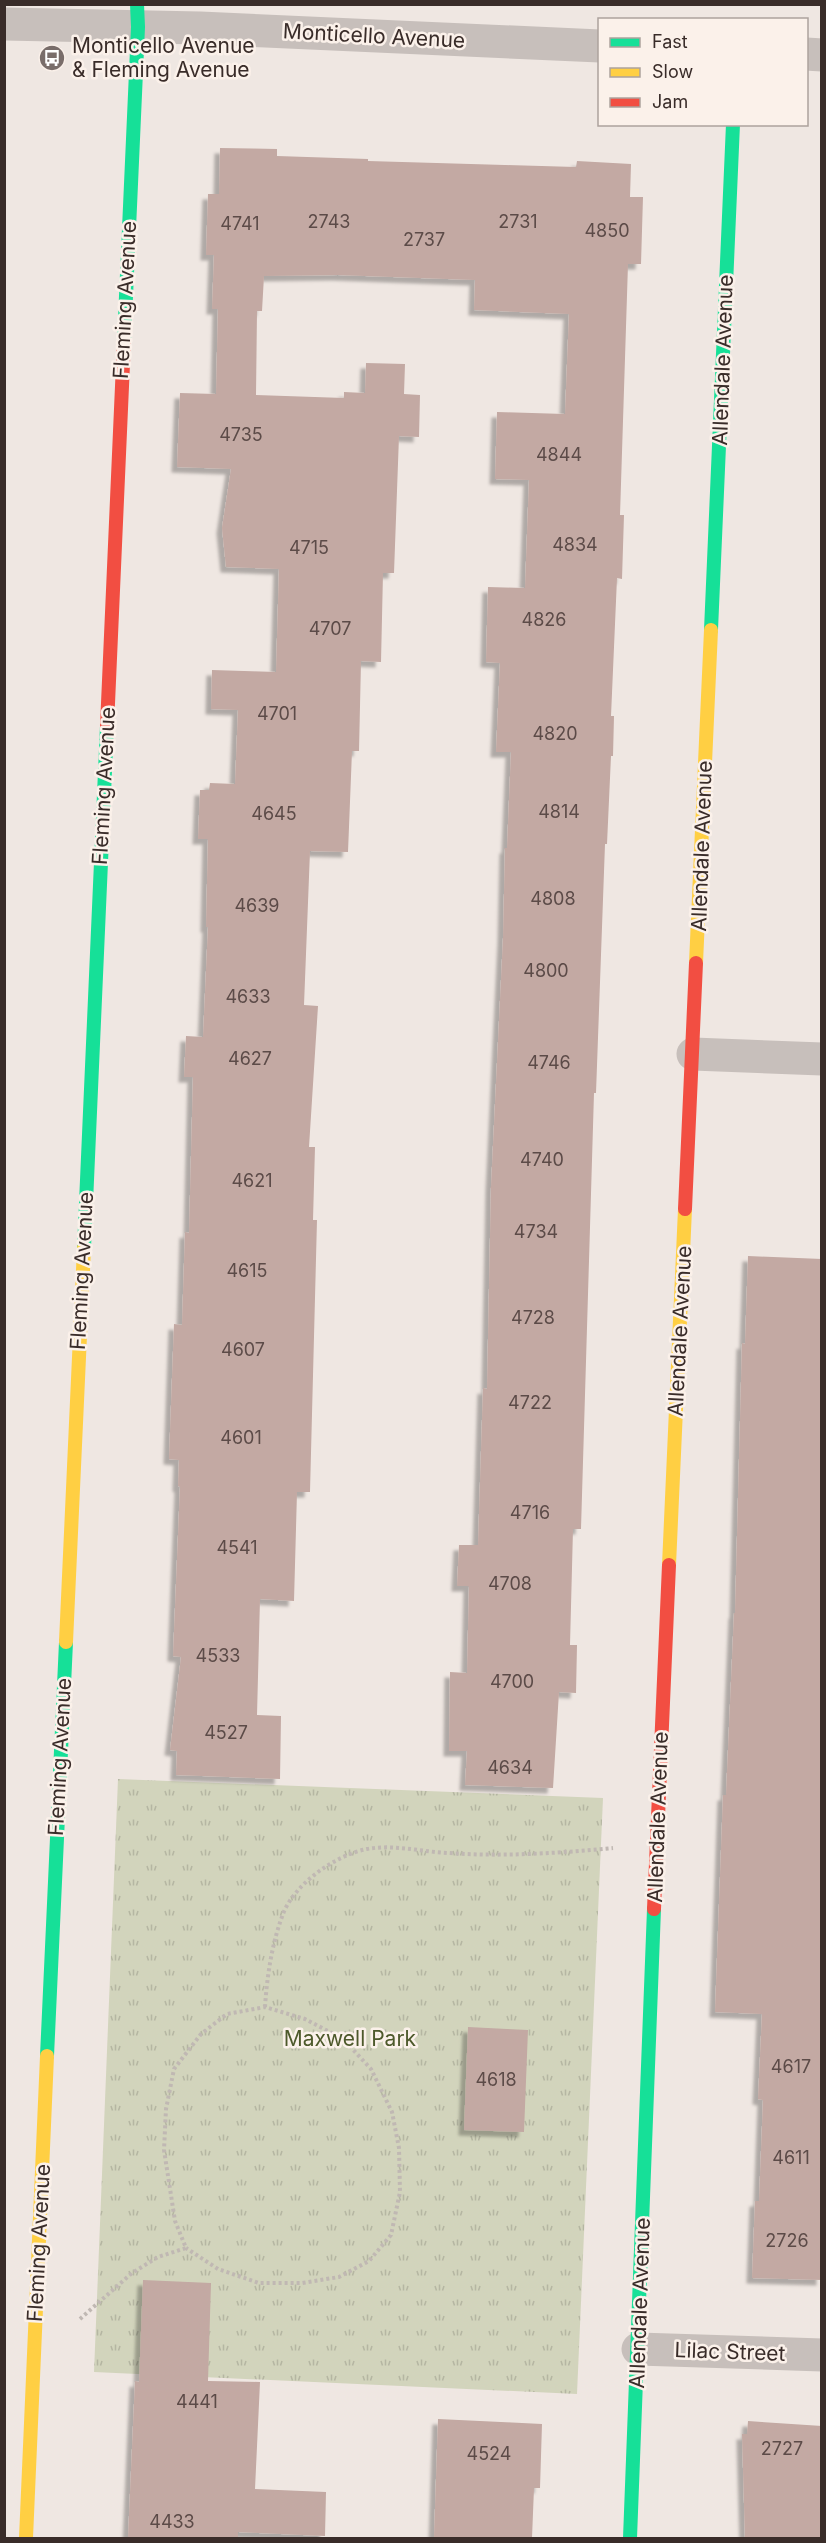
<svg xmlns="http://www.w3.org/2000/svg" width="826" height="2543" viewBox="0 0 826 2543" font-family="Inter,sans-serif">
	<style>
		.grass { fill: url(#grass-tufts) }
		.building { fill: #c3a9a3; filter: url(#shadow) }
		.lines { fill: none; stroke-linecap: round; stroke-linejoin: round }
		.path { stroke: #c0b8b3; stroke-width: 4; stroke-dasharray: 3 3; stroke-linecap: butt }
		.street { stroke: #c7bfbb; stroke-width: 33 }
		.fast { stroke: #16e098; stroke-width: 14 }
		.slow { stroke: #ffcf43; stroke-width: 14 }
		.jam { stroke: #f24e42; stroke-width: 14 }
		.labels { text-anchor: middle; stroke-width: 5; stroke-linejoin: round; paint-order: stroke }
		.number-label { font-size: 18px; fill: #5c4b48 }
		.street-label { font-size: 21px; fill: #392c29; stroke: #fbf1ea }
		.poi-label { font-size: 21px; fill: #392c29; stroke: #fbf1ea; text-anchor: start }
		.park-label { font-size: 21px; fill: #4d592b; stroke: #fbf1ea }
	</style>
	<defs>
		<pattern id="grass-tufts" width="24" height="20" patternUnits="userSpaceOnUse" patternTransform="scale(1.5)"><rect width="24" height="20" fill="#d2d4bc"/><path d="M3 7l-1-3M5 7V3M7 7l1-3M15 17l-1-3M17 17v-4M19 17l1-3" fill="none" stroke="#b5b6a2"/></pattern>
		<filter id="shadow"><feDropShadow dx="-5.5" dy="5.5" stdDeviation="1.5" flood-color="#0004"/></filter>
	</defs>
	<rect width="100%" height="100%" fill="#efe7e2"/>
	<path class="grass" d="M118 1779 603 1798 577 2394 94 2372Z"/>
	<path class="building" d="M220 148 277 149V156L368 159V161L576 167 577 161 631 164 630 197H643L641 264H628L620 515H624L622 579 617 578 611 716H614L613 756H611L607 844H605L596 1093H594L581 1529H573L570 1645H577L576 1693 559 1692 553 1788 465 1785 467 1751H449L450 1672 467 1673 469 1586H457L459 1545H478L483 1388 487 1389 491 1187 503 938 505 848H507L511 752H496L500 663 486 662 488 587 525 588 529 480 495 479 497 412 565 414 569 314 474 310 475 280 338 275 264 276 262 311H257L256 395 344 398V392L365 393 366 363 405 364 404 394 420 395 419 437 399 436 394 573H383L381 662 361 661 359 751H352L348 852 310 851 304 1005 318 1006 309 1147H315L313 1220H317L310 1492H297L294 1601 260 1599 257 1715 281 1716 280 1779 176 1775 177 1751 170 1750 181 1657 173 1656 180 1487 178 1486 179 1460 169 1459 174 1324 182 1325 185 1232 189 1233 193 1077H184L186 1036 203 1037 208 927H206L208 839H198L200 790H209L210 783 235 784 238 710 211 709 212 670 276 672 279 569 226 567 222 528 231 469 177 467 180 393 216 394 218 309H212L214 255H206L208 194H219Z
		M748 1256 822 1259V2280L752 2278 755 2201H759L763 2100 758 2099 762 2014 715 2012 723 1795H726L734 1613H735L742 1343 745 1344Z
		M468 2027 528 2030 524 2132 464 2130Z
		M143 2280 211 2283 208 2381 260 2382 255 2489 326 2492 325 2536 238 2532V2538H128L135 2381 139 2382Z
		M438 2419 542 2424 540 2488H534L532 2538H434Z
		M748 2421 822 2426V2538H745L742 2434H747Z"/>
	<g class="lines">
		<path class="path" d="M265 2007C267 1976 272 1943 283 1914 295 1883 336 1855 367 1849 394 1844 422 1852 449 1853 503 1857 559 1853 613 1848
			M80 2319 132 2273 158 2257 186 2248 175 2221 164 2150 166 2109 174 2069 201 2034 227 2014 265 2007 305 2019 343 2039 371 2069 392 2112 399 2148 400 2192 391 2235 369 2261 339 2277 302 2283H259L218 2269 186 2248"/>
		<path class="street" d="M4 24 200 28 600 46
			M806 54 822 55
			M693 1054 822 1059
			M638 2349 822 2355"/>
		<path class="fast" d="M124 341 138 27 137 4
			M711 630 733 124
			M84 1248 107 726
			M47 2056 66 1642
			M630 2538 654 1909"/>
		<path class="slow" d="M696 963 711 630
			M669 1565 685 1209
			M66 1642 84 1248
			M26 2538 47 2056"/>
		<path class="jam" d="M107 726 124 341
			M685 1209 696 963
			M654 1909 669 1565"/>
	</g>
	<defs>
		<g id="bus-disc" transform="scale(1.35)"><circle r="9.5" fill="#796d6a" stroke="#fbf1ea"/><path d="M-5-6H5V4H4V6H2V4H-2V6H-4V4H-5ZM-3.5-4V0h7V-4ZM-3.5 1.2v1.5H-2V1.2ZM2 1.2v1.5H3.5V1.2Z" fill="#fff"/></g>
	</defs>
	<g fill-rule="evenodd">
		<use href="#bus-disc" x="52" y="58"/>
	</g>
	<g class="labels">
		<g class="number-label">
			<text x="329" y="228">2743</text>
			<text x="518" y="228">2731</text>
			<text x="240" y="230">4741</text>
			<text x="607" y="237">4850</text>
			<text x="424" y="246">2737</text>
			<text x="241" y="441">4735</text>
			<text x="559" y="461">4844</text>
			<text x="575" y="551">4834</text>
			<text x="309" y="554">4715</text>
			<text x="544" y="626">4826</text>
			<text x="330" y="635">4707</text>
			<text x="277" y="720">4701</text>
			<text x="555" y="740">4820</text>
			<text x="559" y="818">4814</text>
			<text x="274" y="820">4645</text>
			<text x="553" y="905">4808</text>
			<text x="257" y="912">4639</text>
			<text x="546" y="977">4800</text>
			<text x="248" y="1003">4633</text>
			<text x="250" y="1065">4627</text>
			<text x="549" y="1069">4746</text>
			<text x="542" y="1166">4740</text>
			<text x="252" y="1187">4621</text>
			<text x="536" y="1238">4734</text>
			<text x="247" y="1277">4615</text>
			<text x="533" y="1324">4728</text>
			<text x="243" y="1356">4607</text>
			<text x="530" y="1409">4722</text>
			<text x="241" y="1444">4601</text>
			<text x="530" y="1519">4716</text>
			<text x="237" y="1554">4541</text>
			<text x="510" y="1590">4708</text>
			<text x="218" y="1662">4533</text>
			<text x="512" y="1688">4700</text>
			<text x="226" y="1739">4527</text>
			<text x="510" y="1774">4634</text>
			<text x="791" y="2073">4617</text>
			<text x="496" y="2086">4618</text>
			<text x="791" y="2164">4611</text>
			<text x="787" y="2247">2726</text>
			<text x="197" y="2408">4441</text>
			<text x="782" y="2455">2727</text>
			<text x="489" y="2460">4524</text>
			<text x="172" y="2528">4433</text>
		</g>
		<g class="street-label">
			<text transform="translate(374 36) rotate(3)" y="7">Monticello Avenue</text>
			<text transform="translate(125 300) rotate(-87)" y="7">Fleming Avenue</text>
			<text transform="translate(723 360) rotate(-88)" y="7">Allendale Avenue</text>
			<text transform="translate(104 786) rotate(-87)" y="7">Fleming Avenue</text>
			<text transform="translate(702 846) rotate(-88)" y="7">Allendale Avenue</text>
			<text transform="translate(82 1271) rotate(-87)" y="7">Fleming Avenue</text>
			<text transform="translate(680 1331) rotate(-87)" y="7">Allendale Avenue</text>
			<text transform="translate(60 1757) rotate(-87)" y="7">Fleming Avenue</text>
			<text transform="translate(658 1817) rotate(-88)" y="7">Allendale Avenue</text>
			<text transform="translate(39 2243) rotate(-87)" y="7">Fleming Avenue</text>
			<text transform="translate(640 2303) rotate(-88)" y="7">Allendale Avenue</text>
			<text transform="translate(730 2352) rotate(2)" y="7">Lilac Street</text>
		</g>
		<g class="poi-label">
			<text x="72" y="53">Monticello Avenue<tspan x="72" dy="24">&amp; Fleming Avenue</tspan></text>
		</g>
		<g class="park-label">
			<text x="350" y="2046">Maxwell Park</text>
		</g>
	</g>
	<rect width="826" height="2543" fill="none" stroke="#392c29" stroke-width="12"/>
	<rect x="598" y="18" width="210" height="108" fill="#fbf1ea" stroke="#ada29d" stroke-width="1.5"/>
	<rect x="610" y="38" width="30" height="9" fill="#16e098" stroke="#ada29d" stroke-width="1.5"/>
	<text x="652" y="48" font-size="18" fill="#392c29">Fast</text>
	<rect x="610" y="68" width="30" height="9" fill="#ffcf43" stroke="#ada29d" stroke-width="1.5"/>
	<text x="652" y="78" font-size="18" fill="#392c29">Slow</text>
	<rect x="610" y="98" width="30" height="9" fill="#f24e42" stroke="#ada29d" stroke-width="1.5"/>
	<text x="652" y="108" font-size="18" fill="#392c29">Jam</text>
</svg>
